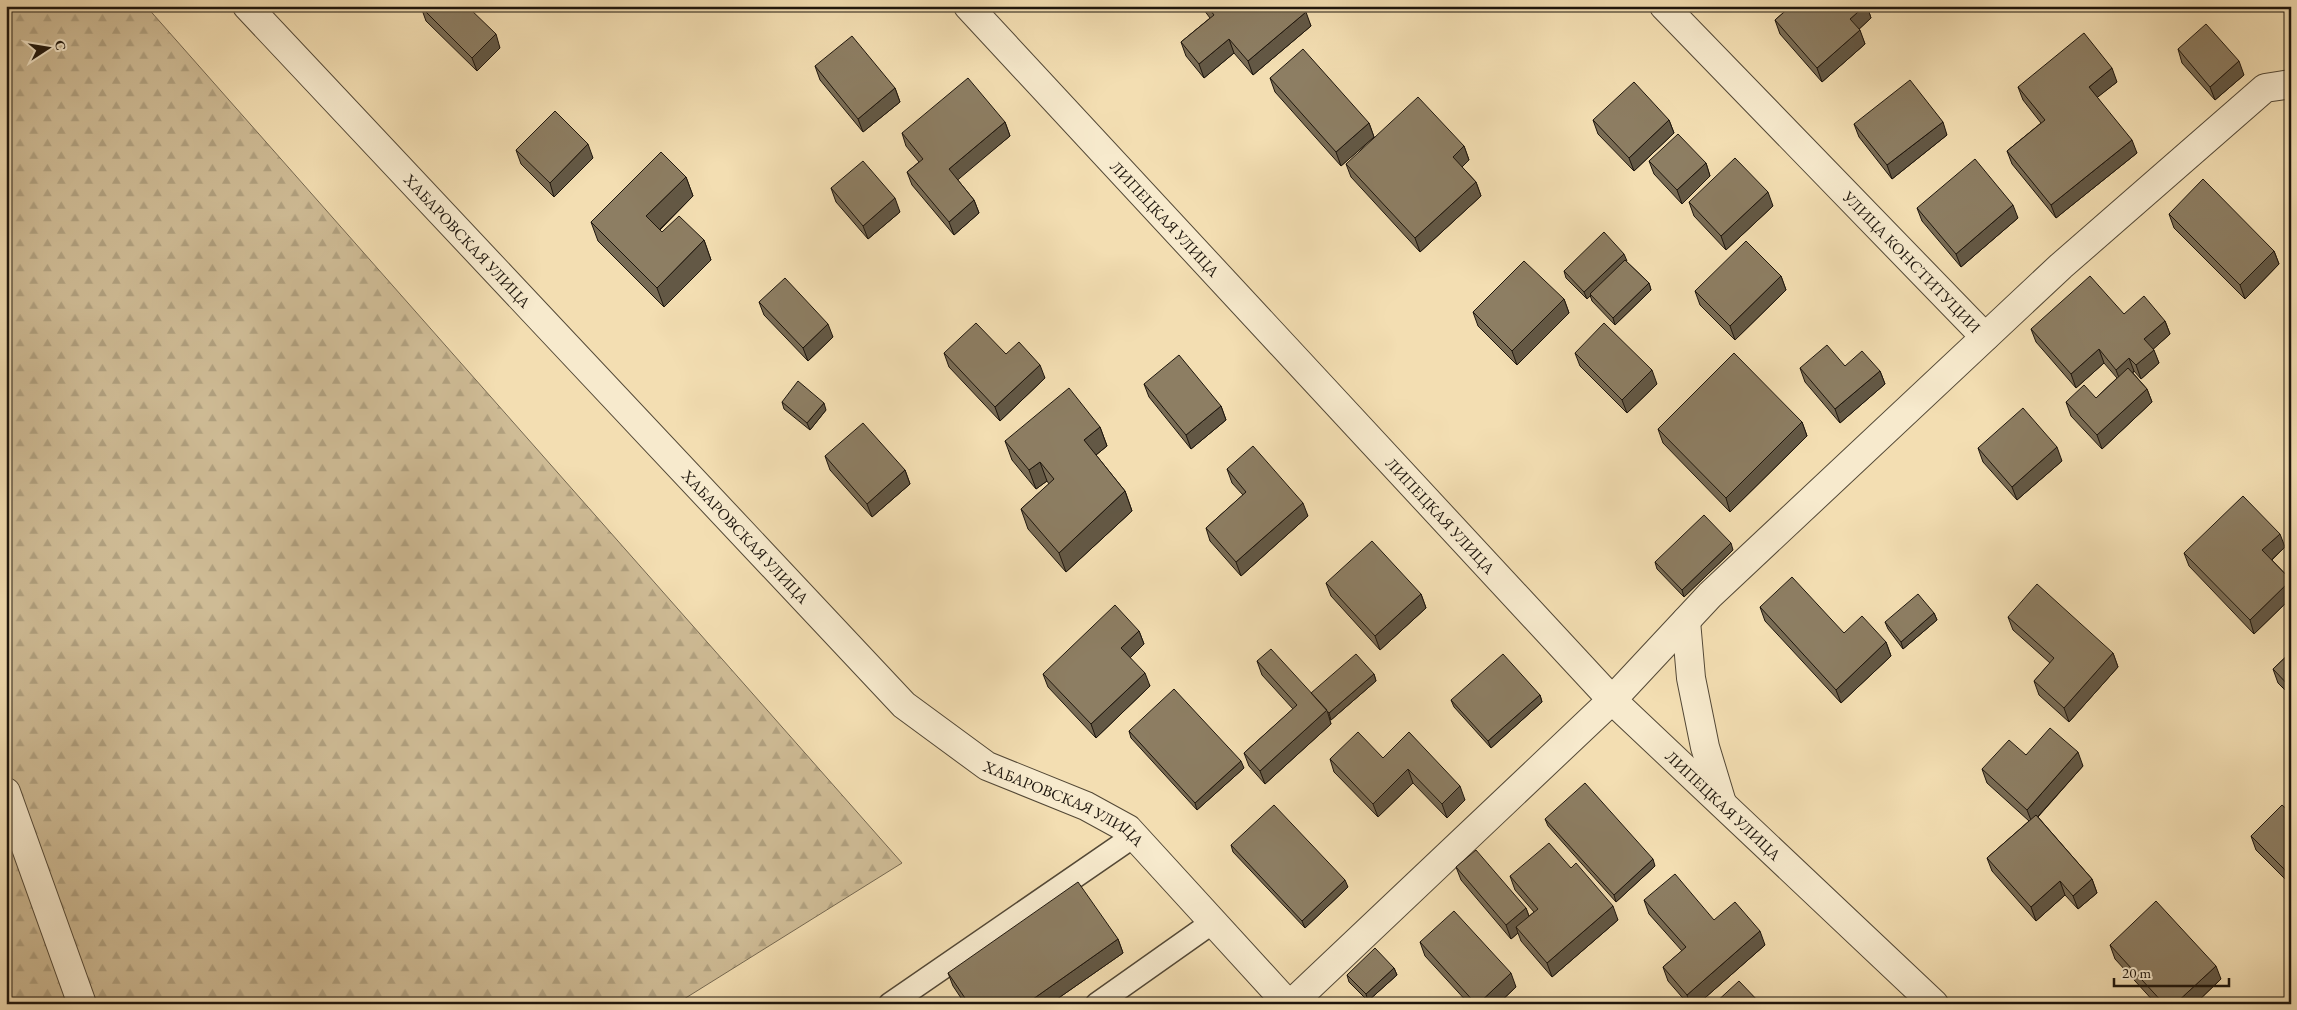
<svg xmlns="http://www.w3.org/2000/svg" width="2297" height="1010" viewBox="0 0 2297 1010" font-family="'EB Garamond',serif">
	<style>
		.forest { fill: url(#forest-firs); stroke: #766952 }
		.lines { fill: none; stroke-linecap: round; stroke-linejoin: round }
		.service-casing { stroke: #534836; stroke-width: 25 }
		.minor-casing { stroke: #534836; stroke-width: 30 }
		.tertiary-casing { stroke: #534836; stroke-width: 30 }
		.service { stroke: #f7eacd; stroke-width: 22 }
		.minor { stroke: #f7eacd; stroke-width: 28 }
		.tertiary { stroke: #f7eacd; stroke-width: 28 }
		.wall { fill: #796c55; stroke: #1e160d }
		.shaded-wall { fill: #635845; stroke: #1e160d }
		.building { fill: #8d7e63; stroke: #1e160d }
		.labels { text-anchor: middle; stroke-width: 4; stroke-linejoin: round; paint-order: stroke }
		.street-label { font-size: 16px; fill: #1e160d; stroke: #f7eacd }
	</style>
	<defs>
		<pattern id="forest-firs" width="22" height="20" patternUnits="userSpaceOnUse" patternTransform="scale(1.25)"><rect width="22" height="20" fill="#cfbc96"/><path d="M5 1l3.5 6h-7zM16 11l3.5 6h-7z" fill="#b1a180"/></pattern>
	</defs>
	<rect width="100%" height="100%" fill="#f3deb2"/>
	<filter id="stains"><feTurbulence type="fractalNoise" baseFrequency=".004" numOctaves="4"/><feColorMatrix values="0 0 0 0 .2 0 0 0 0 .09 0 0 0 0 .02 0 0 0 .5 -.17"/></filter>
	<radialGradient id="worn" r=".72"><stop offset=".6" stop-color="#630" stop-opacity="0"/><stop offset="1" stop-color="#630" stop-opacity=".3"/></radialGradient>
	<path class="forest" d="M6 6H146L902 863 676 1004H6Z"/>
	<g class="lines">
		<g class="service-casing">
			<path id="service" d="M890 1004 1134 836
				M1097 1004 1213 922"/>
		</g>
		<g class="minor-casing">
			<g id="minor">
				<path id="s1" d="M247 6 904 705 987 766 1086 806 1128 829 1288 1004"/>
				<path id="s2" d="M968 6 1612 700 1934 1004"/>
				<path id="s3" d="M1664 6 1985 337"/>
				<path d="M1686 621 1691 678 1705 747 1722 803"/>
				<path d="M1291 1004 1612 700 1710 595 2061 266 2265 88 2291 84"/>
			</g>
		</g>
		<g class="tertiary-casing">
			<path id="tertiary" d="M6 792 82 1004"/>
		</g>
		<use href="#service" class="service"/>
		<use href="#minor" class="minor"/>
		<use href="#tertiary" class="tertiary"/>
	</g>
	<path class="wall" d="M1201 6H1301L1311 26 1253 75 1234 53 1204 78 1186 56 1181 42 1210 18Z
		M1791 6H1867L1871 18 1859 29 1865 44 1822 82 1780 34 1775 20Z
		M421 7 500 48 477 71 426 21Z
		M2178 49 2244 75 2215 100 2182 63Z
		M815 66 895 88 900 102 863 132 820 80Z
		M1270 78 1369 123 1374 137 1341 166 1275 92Z
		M2117 82 2097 97 2137 153 2056 218 2012 164 2007 151 2041 123 2023 100 2018 87Z
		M1593 120H1669L1674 133 1634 171 1598 134Z
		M1005 122 1010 136 957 179 974 200 979 213 954 235 912 185 907 172 919 162 906 146 902 133Z
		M1854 124 1947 135 1892 179 1859 137Z
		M1464 146 1469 160 1462 167 1476 182 1481 196 1420 252 1351 177 1346 164Z
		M516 150 593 158 554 197 521 164Z
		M1649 161 1706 163 1710 176 1682 204 1654 174Z
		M686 177 693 196 660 230 662 232 704 240 711 260 664 307 598 241 591 222Z
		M831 188 900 212 868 239 836 202Z
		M1689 202 1773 206 1726 250 1694 216Z
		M1917 208 2018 218 1961 267 1922 221Z
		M2169 214 2274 251 2279 264 2245 299 2174 228Z
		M1626 261 1649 283 1651 290 1615 325 1592 301 1590 295 1587 299 1566 278 1564 271Z
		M1781 276 1786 290 1735 340 1700 305 1695 291Z
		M1564 299 1569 313 1517 365 1478 326 1473 312Z
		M759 302 833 337 808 361 764 315Z
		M2124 314 2165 321 2170 334 2153 349 2159 363 2141 379 2134 371 2133 373 2147 389 2152 402 2102 449 2071 416 2066 402 2096 398 2117 378 2104 363 2076 388 2036 342 2031 329Z
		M944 353 1006 354 1045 378 1000 421 949 367Z
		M1575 353 1657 384 1627 413 1580 366Z
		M1845 366 1880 371 1885 384 1840 423 1805 382 1800 368Z
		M1144 384 1221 406 1226 420 1191 449 1149 397Z
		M782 402 826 410 810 430 784 409Z
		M1802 422 1807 436 1730 512 1663 443 1658 429Z
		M1100 427 1107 446 1096 455 1125 491 1132 511 1066 572 1028 529 1021 509 1049 484 1047 481 1036 489 1012 460 1005 441Z
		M1978 448 2062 461 2017 500 1983 462Z
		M825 456 905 470 910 484 872 517 830 470Z
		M1227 469 1308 516 1241 576 1210 541 1206 528 1243 495 1232 483Z
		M2285 547 2272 560 2291 580V598L2254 634 2189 566 2184 553Z
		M1733 550 1684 597 1657 569 1655 562Z
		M1326 583 1421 594 1426 608 1380 650 1331 596Z
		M1760 607 1844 633 1886 642 1891 656 1841 703 1765 621Z
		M1934 613 1937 620 1903 649 1888 629 1885 622Z
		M2008 617 2113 653 2118 667 2069 722 2039 695 2034 681 2050 663 2013 630Z
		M1139 631 1144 644 1130 658 1150 686 1096 738 1048 687 1043 674Z
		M2291 652V696L2278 683 2273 669Z
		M1257 661 1312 694 1374 674 1376 681 1331 720 1329 717 1331 724 1265 784 1249 766 1244 753 1293 709 1262 675Z
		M1540 695 1542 702 1491 748 1454 707 1451 700Z
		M1129 731 1244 768 1197 810 1131 738Z
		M1409 732 1465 800 1447 818 1413 783 1378 817 1334 772 1330 759 1383 758Z
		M2026 755 2083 766 2038 817 2092 879 2097 893 2078 909 2065 895 2036 921 1992 871 1987 858 2029 821 1987 783 1982 769Z
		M2291 813V883L2290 884 2256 850 2251 836Z
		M1545 819 1655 866 1616 902 1548 826Z
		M1231 845 1348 887 1305 928 1233 852Z
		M1456 867 1526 908 1529 916 1534 912 1515 890 1510 876 1571 868 1618 920 1552 977 1521 941 1518 933 1511 939 1461 880Z
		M1644 900 1714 920 1765 945 1698 1004H1688L1668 981 1663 967 1682 951 1649 914Z
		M1118 939 1123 953 1050 1004H965L953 986 948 973Z
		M1420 942 1516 987 1498 1004H1469L1425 956Z
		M2110 945 2221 979 2195 1004H2156L2115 959Z
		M1394 968 1397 975 1368 1001 1349 982 1347 975Z"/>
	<path class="shaded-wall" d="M1865 6H1867L1871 18 1855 33 1850 19Z
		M1306 12 1311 26 1253 75 1248 61Z
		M1860 30 1865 44 1822 82 1817 68Z
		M496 34 500 48 477 71 472 58Z
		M1229 39 1234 53 1204 78 1199 64Z
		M2239 61 2244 75 2215 100 2210 87Z
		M2112 68 2117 82 2094 100 2089 87Z
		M895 88 900 102 863 132 858 119Z
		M1669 120 1674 133 1634 171 1629 158Z
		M1005 122 1010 136 954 183 949 169Z
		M1943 122 1947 135 1892 179 1887 165Z
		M1369 123 1374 137 1341 166 1336 152Z
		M2132 140 2137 153 2056 218 2051 205Z
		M588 144 593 158 554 197 550 183Z
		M1464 146 1469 160 1458 171 1453 157Z
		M1706 163 1710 176 1682 204 1677 190Z
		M686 177 693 196 653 236 646 216Z
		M1476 182 1481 196 1420 252 1415 238Z
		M1768 192 1773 206 1726 250 1721 236Z
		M895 198 900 212 868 239 863 226Z
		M974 200 979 213 954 235 949 222Z
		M2013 205 2018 218 1961 267 1956 254Z
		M704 240 711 260 664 307 657 288Z
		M2274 251 2279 264 2245 299 2240 285Z
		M1624 254 1627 261 1587 299 1584 292Z
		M1781 276 1786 290 1735 340 1730 326Z
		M1649 283 1651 290 1615 325 1613 318Z
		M1564 299 1569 313 1517 365 1512 351Z
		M2165 321 2170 334 2149 353 2144 339Z
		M828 324 833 337 808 361 803 348Z
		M2099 349 2104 363 2076 388 2071 374Z
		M2154 350 2159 363 2141 379 2136 365Z
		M2129 358 2134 371 2121 383 2116 370Z
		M1040 365 1045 378 1000 421 995 407Z
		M1652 370 1657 384 1627 413 1622 400Z
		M1880 371 1885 384 1840 423 1835 409Z
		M2147 389 2152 402 2102 449 2097 435Z
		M824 403 826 410 810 430 807 423Z
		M1221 406 1226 420 1191 449 1186 435Z
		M1802 422 1807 436 1730 512 1726 498Z
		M1100 427 1107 446 1091 459 1084 440Z
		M2057 447 2062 461 2017 500 2012 487Z
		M1040 462 1047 481 1036 489 1029 470Z
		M905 470 910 484 872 517 867 504Z
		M1125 491 1132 511 1066 572 1059 553Z
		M1303 503 1308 516 1241 576 1236 562Z
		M2280 534 2285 547 2267 564 2262 550Z
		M1731 543 1733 550 1684 597 1682 590Z
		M2291 580V598L2254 634 2250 620Z
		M1421 594 1426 608 1380 650 1375 636Z
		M1934 613 1937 620 1903 649 1901 642Z
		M1139 631 1144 644 1126 662 1121 648Z
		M1886 642 1891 656 1841 703 1836 690Z
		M2113 653 2118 667 2069 722 2064 708Z
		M1145 673 1150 686 1096 738 1091 724Z
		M1374 674 1376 681 1331 720 1329 713Z
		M1540 695 1542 702 1491 748 1488 741Z
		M1327 710 1331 724 1265 784 1260 771Z
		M2078 752 2083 766 2032 823 2027 810Z
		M1241 761 1244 768 1197 810 1195 803Z
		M1408 769 1413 783 1378 817 1373 804Z
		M1460 786 1465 800 1447 818 1442 804Z
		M1653 859 1655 866 1616 902 1614 895Z
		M2291 864V883L2290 884 2285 870Z
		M2092 879 2097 893 2078 909 2073 896Z
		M1345 880 1348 887 1305 928 1302 921Z
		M2060 881 2065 895 2036 921 2031 907Z
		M1613 906 1618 920 1552 977 1547 963Z
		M1526 908 1531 922 1516 927 1518 933 1511 939 1506 925Z
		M1760 931 1765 945 1698 1004H1690L1687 995Z
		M1118 939 1123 953 1050 1004H1026Z
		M2216 966 2221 979 2195 1004H2175Z
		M1394 968 1397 975 1368 1001 1366 994Z
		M1511 973 1516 987 1498 1004H1478Z"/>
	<path class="building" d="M422 6H467L496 34 472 58 421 7Z
		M1207 6H1301L1306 12 1248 61 1229 39 1199 64 1181 42 1214 15Z
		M1791 6H1865L1850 19 1860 30 1817 68 1775 20Z
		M2206 24 2239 61 2210 87 2178 49Z
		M2084 33 2112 68 2089 87 2132 140 2051 205 2007 151 2045 120 2018 87Z
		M852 36 895 88 858 119 815 66Z
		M1303 49 1369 123 1336 152 1270 78Z
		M968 78 1005 122 949 169 974 200 949 222 907 172 923 159 902 133Z
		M1910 80 1943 122 1887 165 1854 124Z
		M1634 82 1669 120 1629 158 1593 120Z
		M1418 97 1464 146 1453 157 1476 182 1415 238 1346 164Z
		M555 111 588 144 550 183 516 150Z
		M1678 134 1706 163 1677 190 1649 161Z
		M661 152 686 177 646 216 662 232 679 216 704 240 657 288 591 222Z
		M1735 158 1768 192 1721 236 1689 202Z
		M1975 159 2013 205 1956 254 1917 208Z
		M863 161 895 198 863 226 831 188Z
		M2203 179 2274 251 2240 285 2169 214Z
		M1604 232 1624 254 1584 292 1564 271Z
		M1746 241 1781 276 1730 326 1695 291Z
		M1625 260 1649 283 1613 318 1590 294Z
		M1524 261 1564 299 1512 351 1473 312Z
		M2090 276 2124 314 2144 296 2165 321 2144 339 2154 350 2136 365 2129 358 2116 370 2099 349 2071 374 2031 329Z
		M785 278 828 324 803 348 759 302Z
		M976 323 1006 354 1019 342 1040 365 995 407 944 353Z
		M1604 323 1652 370 1622 400 1575 353Z
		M1827 345 1845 366 1862 351 1880 371 1835 409 1800 368Z
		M1734 353 1802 422 1726 498 1658 429Z
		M1179 355 1221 406 1186 435 1144 384Z
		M2128 368 2147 389 2097 435 2066 402 2084 385 2096 398Z
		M798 381 824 403 807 423 782 402Z
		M1069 388 1100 427 1084 440 1125 491 1059 553 1021 509 1054 479 1040 462 1029 470 1005 441Z
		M2023 408 2057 447 2012 487 1978 448Z
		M863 423 905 470 867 504 825 456Z
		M1253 446 1303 503 1236 562 1206 528 1246 492 1227 469Z
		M2243 496 2280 534 2262 550 2291 580 2250 620 2184 553Z
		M1704 515 1731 543 1682 590 1655 562Z
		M1372 541 1421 594 1375 636 1326 583Z
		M1792 577 1844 633 1862 616 1886 642 1836 690 1760 607Z
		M2037 584 2113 653 2064 708 2034 681 2054 658 2008 617Z
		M1918 594 1934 613 1901 642 1885 622Z
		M1115 605 1139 631 1121 648 1145 673 1091 724 1043 674Z
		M1271 649 1327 710 1260 771 1244 753 1297 705 1257 661Z
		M2291 652V688L2273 669Z
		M1356 654 1374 674 1329 713 1311 693Z
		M1503 654 1540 695 1488 741 1451 700Z
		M1174 689 1241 761 1195 803 1129 731Z
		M2050 728 2078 752 2027 810 1982 769 2009 740 2026 755Z
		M1358 732 1383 758 1409 732 1460 786 1442 804 1408 769 1373 804 1330 759Z
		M1585 783 1653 859 1614 895 1545 819Z
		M1274 805 1345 880 1302 921 1231 845Z
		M2282 805 2291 813V864L2285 870 2251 836Z
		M2036 815 2092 879 2073 896 2060 881 2031 907 1987 858Z
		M1549 843 1571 868 1576 863 1613 906 1547 963 1516 927 1538 909 1510 876Z
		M1476 850 1526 908 1506 925 1456 867Z
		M1675 874 1714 920 1735 902 1760 931 1687 995 1663 967 1686 947 1644 900Z
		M1078 882 1118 939 1026 1004H969L948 973Z
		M2156 901 2216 966 2175 1004H2164L2110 945Z
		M1454 911 1511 973 1478 1004H1476L1420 942Z
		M1375 948 1394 968 1366 994 1347 975Z
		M1739 981 1761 1004H1714Z"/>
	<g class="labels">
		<g class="street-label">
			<text dy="6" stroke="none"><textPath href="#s2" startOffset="290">ЛИПЕЦКАЯ УЛИЦА</textPath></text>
			<text dy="6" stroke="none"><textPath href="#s1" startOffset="322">ХАБАРОВСКАЯ УЛИЦА</textPath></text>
			<text dy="6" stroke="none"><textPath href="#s3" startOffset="356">УЛИЦА КОНСТИТУЦИИ</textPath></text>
			<text dy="6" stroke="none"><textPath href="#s2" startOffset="695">ЛИПЕЦКАЯ УЛИЦА</textPath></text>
			<text dy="6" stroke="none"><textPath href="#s1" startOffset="728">ХАБАРОВСКАЯ УЛИЦА</textPath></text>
			<text dy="6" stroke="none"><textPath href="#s1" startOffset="1148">ХАБАРОВСКАЯ УЛИЦА</textPath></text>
			<text dy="6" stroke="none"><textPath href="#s2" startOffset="1100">ЛИПЕЦКАЯ УЛИЦА</textPath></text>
		</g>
	</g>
	<rect width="2297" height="1010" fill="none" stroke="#f3deb2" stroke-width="25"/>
	<rect x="8" y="8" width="2282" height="995" fill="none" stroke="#1e160d" stroke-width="2.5"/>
	<rect x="12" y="12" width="2272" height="985" fill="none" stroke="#1e160d"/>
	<g transform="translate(48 48) rotate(78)" stroke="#f7eacd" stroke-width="4" paint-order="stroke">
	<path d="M0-4L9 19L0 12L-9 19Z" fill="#1e160d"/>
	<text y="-8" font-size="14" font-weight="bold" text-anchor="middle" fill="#1e160d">С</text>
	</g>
	<path d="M2114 978v8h115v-8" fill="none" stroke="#1e160d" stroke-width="2.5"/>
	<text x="2122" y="978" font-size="15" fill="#1e160d" stroke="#f7eacd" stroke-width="4" paint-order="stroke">20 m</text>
	<rect width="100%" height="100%" filter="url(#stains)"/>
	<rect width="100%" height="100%" fill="url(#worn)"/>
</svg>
